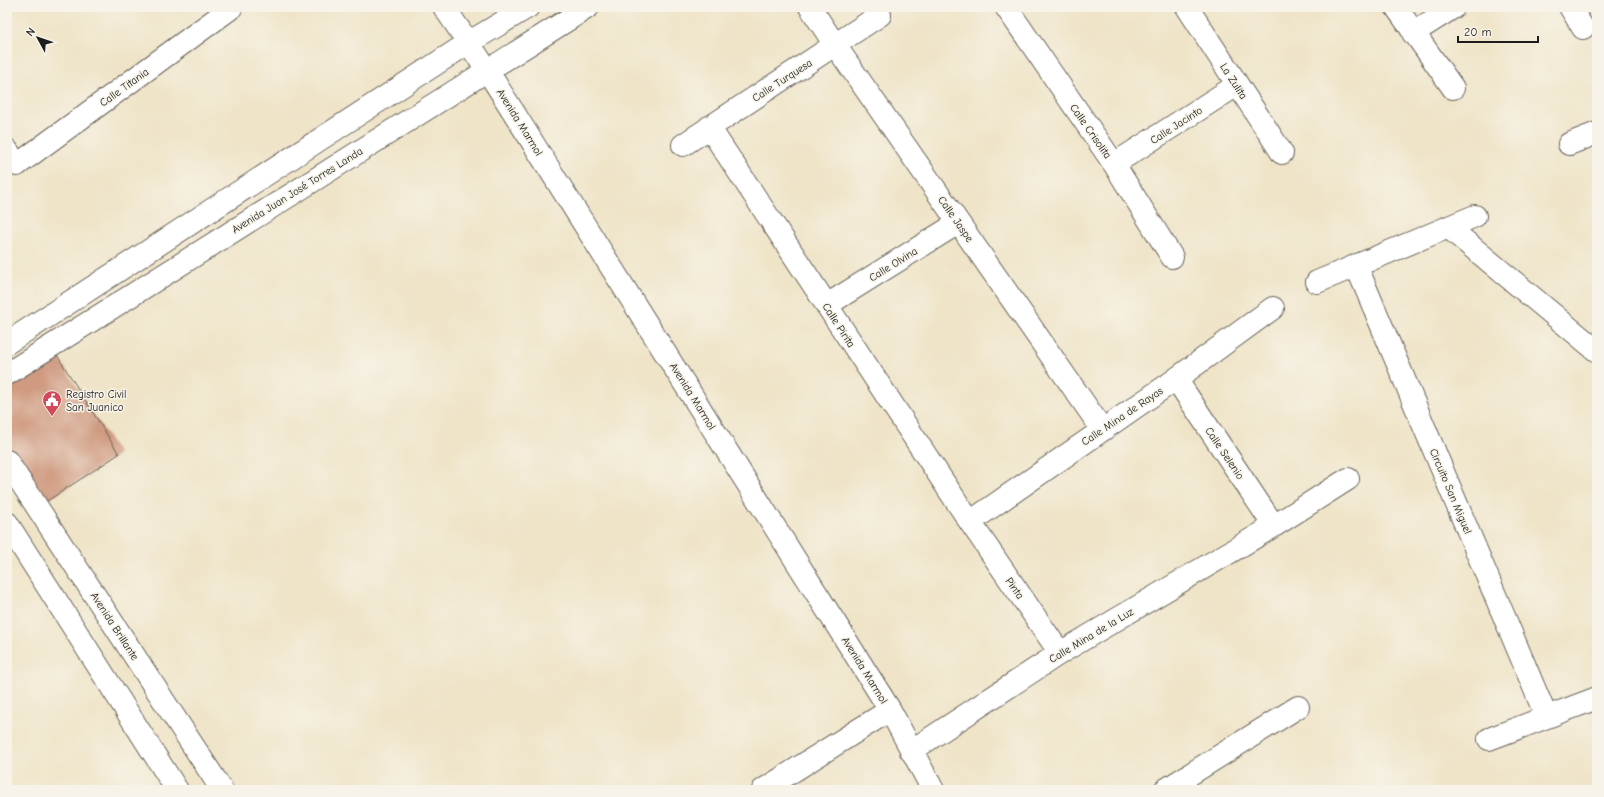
<svg xmlns="http://www.w3.org/2000/svg" width="1604" height="797" viewBox="0 0 1604 797" font-family="'Comic Neue',sans-serif">
	<style>
		.building { fill: #cf9a80 }
		.lines { fill: none; stroke-linecap: round; stroke-linejoin: round }
		.minor-casing { stroke: #666258; stroke-width: 24 }
		.secondary-casing { stroke: #666258; stroke-width: 24 }
		.minor { stroke: #fff; stroke-width: 22 }
		.secondary { stroke: #fff; stroke-width: 22 }
		.labels { text-anchor: middle; stroke-width: 3; stroke-linejoin: round; paint-order: stroke }
		.street-label { font-size: 11px; fill: #1c1c1c; stroke: #f7f3e8 }
		.poi-label { font-size: 11px; fill: #1c1c1c; stroke: #f7f3e8; text-anchor: start }
	</style>
	<rect width="100%" height="100%" fill="#f7f3e8"/>
	<filter id="ink" filterUnits="userSpaceOnUse"><feTurbulence type="fractalNoise" baseFrequency=".025" numOctaves="2"/><feDisplacementMap in="SourceGraphic" scale="8" xChannelSelector="R" yChannelSelector="G"/><feConvolveMatrix kernelMatrix="1 2 1 2 8 2 1 2 1" color-interpolation-filters="sRGB"/></filter>
	<filter id="wash" filterUnits="userSpaceOnUse"><feTurbulence type="fractalNoise" baseFrequency=".012" numOctaves="4" result="noise"/><feDisplacementMap in="SourceGraphic" scale="16" xChannelSelector="R" yChannelSelector="G"/><feGaussianBlur stdDeviation="0.9" result="paint"/><feColorMatrix in="noise" values="0 0 0 0 0 0 0 0 0 0 0 0 0 0 0 0 0 1.4 0 .05"/><feComposite in="paint" operator="in"/></filter>
	<g filter="url(#wash)">
		<rect width="100%" height="100%" fill="#efe4c8"/>
		<g id="blocks">
			<path class="building" d="M55 352 119 454 41 505 7 452V383Z"/>
		</g>
	</g>
	<g filter="url(#ink)">
		<use href="#blocks" fill-opacity="0" stroke="#666258" stroke-width="1"/>
		<g class="lines">
			<g class="minor-casing">
				<path id="minor" d="M444 7 487 70 890 710 933 790
					M810 7 835 45 1102 429
					M1006 7 1114 164 1172 257
					M1187 7 1282 153
					M1396 7 1453 88
					M1570 7 1583 28
					M1413 33 1454 7
					M709 127 970 522 1060 653
					M1569 144 1597 133
					M683 145 880 15
					M7 150 17 165 231 8 230 7
					M1114 164 1237 85
					M1448 227 1597 351
					M1356 265 1546 716
					M1317 282 1475 216
					M827 305 958 223
					M1176 379 1274 526
					M970 522 1176 379 1273 308
					M1489 739 1597 698
					M911 751 1060 653 1274 526 1348 479
					M763 790 890 710
					M1165 790 1298 707"/>
			</g>
			<g class="secondary-casing">
				<path id="secondary" d="M7 343 468 43 528 7
					M7 374 588 7
					M7 461 222 790
					M7 523 177 790"/>
			</g>
			<use href="#minor" class="minor"/>
			<use href="#secondary" class="secondary"/>
		</g>
	</g>
	<defs>
		<g id="civic-pin" transform="scale(1)"><path d="M0 17L-7.5 6A9.5 9.5 0 1 1 7.5 6Z" fill="#d1495b" stroke="#f7f3e8"/><path d="M-.6-6.5H3V-4.5H.6V-3L4-1V1h2V6H-6V1h2V-1L-.6-3ZM-1.2 2.5V6h2.4V2.5Z" fill="#fff"/></g>
	</defs>
	<g fill-rule="evenodd">
		<use href="#civic-pin" x="52" y="400"/>
	</g>
	<g class="labels">
		<g class="street-label">
			<text transform="translate(782 80) rotate(-33)" y="4">Calle Turquesa</text>
			<text transform="translate(1234 81) rotate(57)" y="4">La Zulita</text>
			<text transform="translate(124 87) rotate(-36)" y="4">Calle Titania</text>
			<text transform="translate(520 122) rotate(58)" y="4">Avenida Marmol</text>
			<text transform="translate(1176 125) rotate(-33)" y="4">Calle Jacinto</text>
			<text transform="translate(1091 131) rotate(55)" y="4">Calle Crisolita</text>
			<text transform="translate(297 190) rotate(-32)" y="4">Avenida Juan José Torres Landa</text>
			<text transform="translate(956 219) rotate(55)" y="4">Calle Jaspe</text>
			<text transform="translate(893 264) rotate(-32)" y="4">Calle Olvina</text>
			<text transform="translate(839 325) rotate(57)" y="4">Calle Pirita</text>
			<text transform="translate(693 396) rotate(58)" y="4">Avenida Marmol</text>
			<text transform="translate(1122 416) rotate(-34)" y="4">Calle Mina de Rayas</text>
			<text transform="translate(1225 453) rotate(56)" y="4">Calle Selenio</text>
			<text transform="translate(1451 491) rotate(67)" y="4">Circuito San Miguel</text>
			<text transform="translate(1015 588) rotate(55)" y="4">Pinta</text>
			<text transform="translate(115 626) rotate(57)" y="4">Avenida Brillante</text>
			<text transform="translate(1091 635) rotate(-31)" y="4">Calle Mina de la Luz</text>
			<text transform="translate(865 670) rotate(58)" y="4">Avenida Marmol</text>
		</g>
		<g class="poi-label">
			<text x="66" y="398">Registro Civil<tspan x="66" dy="13">San Juanico</tspan></text>
		</g>
	</g>
	<rect width="1604" height="797" fill="none" stroke="#f7f3e8" stroke-width="24"/>
	<g transform="translate(38 38) rotate(310)" stroke="#f7f3e8" stroke-width="3" paint-order="stroke">
	<path d="M0-3L7 15L0 10L-7 15Z" fill="#1c1c1c"/>
	<text y="-6" font-size="11" font-weight="bold" text-anchor="middle" fill="#1c1c1c">N</text>
	</g>
	<path d="M1458 36v6h80v-6" fill="none" stroke="#1c1c1c" stroke-width="2"/>
	<text x="1464" y="36" font-size="12" fill="#1c1c1c" stroke="#f7f3e8" stroke-width="3" paint-order="stroke">20 m</text>
</svg>
